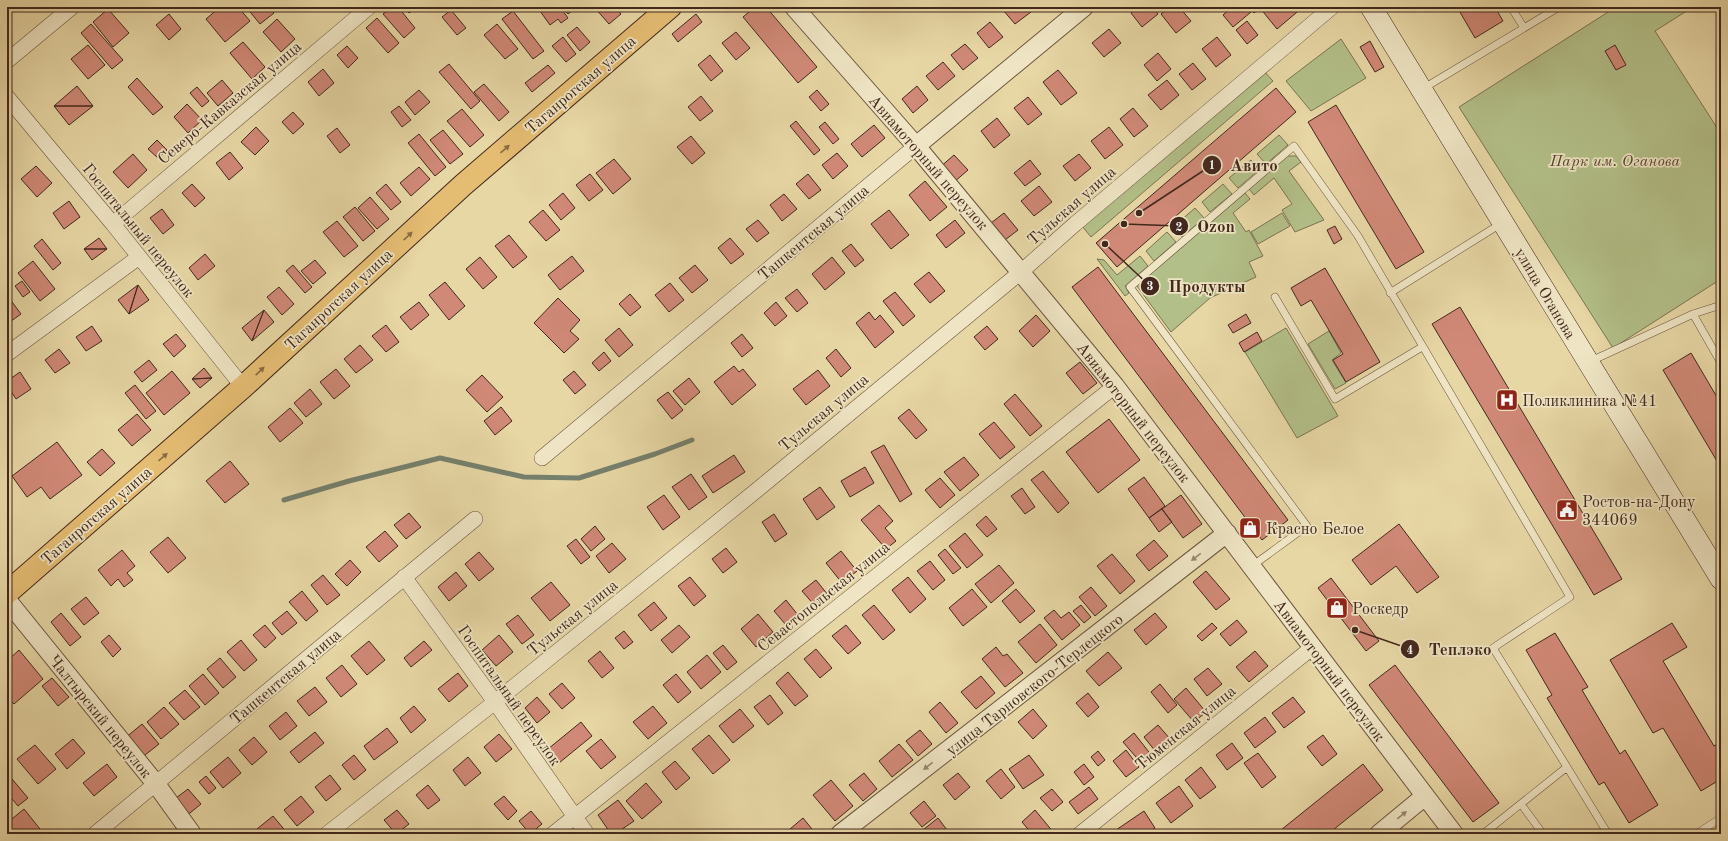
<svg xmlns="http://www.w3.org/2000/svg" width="1728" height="841" viewBox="0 0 1728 841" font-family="'Old Standard TT',serif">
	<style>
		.green { fill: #b3bf88; stroke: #7b7452 }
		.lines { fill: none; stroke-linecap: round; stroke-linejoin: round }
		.stream { stroke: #75806d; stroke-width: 5 }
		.building { fill: #d08977; stroke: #43281d }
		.service-casing { stroke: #6c543f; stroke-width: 8 }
		.minor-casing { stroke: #6c543f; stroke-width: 16 }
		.tertiary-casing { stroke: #6c543f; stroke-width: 20 }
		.secondary-casing { stroke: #43281d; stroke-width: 22 }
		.primary-casing { stroke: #43281d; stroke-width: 24 }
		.service { stroke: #efe5c4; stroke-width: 7 }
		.minor { stroke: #efe5c4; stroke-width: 15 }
		.tertiary { stroke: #efe5c4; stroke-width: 18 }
		.secondary { stroke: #efe5c4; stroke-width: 21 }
		.primary { stroke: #e4bc72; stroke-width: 22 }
		.oneway { fill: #8b6b43 }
		.oneway2 { fill: #998670 }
		.labels { text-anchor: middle; stroke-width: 3.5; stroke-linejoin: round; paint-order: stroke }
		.street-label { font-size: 16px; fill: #43281d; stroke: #efe5c4 }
		.park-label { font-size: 16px; font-style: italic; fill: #594632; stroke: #efe5c4 }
		.poi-label { font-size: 16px; fill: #43281d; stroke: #efe5c4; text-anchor: start }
		.leader { fill: none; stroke: #43281d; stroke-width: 1.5 }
		.callout-dot { fill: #43281d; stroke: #efe5c4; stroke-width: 1.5 }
		.mark-label { font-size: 12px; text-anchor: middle; font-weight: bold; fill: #fff }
		.callout-label { font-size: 17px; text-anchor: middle; font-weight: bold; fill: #43281d; stroke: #efe5c4; stroke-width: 3.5; stroke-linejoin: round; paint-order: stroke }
	</style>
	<rect width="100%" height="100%" fill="#e7d7a5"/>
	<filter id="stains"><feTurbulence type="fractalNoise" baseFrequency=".005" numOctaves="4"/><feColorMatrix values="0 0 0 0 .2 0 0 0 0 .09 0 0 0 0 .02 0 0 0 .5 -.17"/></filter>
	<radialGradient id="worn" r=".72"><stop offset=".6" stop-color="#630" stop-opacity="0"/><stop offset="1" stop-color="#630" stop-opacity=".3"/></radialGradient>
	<path class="green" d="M1616 7H1693L1655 31 1721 134V279L1613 348 1459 107Z
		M1341 39 1366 78 1311 111 1286 81Z
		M1263 70 1273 81 1091 237 1082 226Z
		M1279 135 1288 145 1266 164 1257 154Z
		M1288 156H1296L1301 162 1289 171 1324 220 1295 232 1282 210 1292 204 1274 178 1254 195 1249 189Z
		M1251 160 1260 169 1238 188 1229 178Z
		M1223 184 1232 194 1210 212 1202 202Z
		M1245 193 1250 199 1233 213 1246 232 1249 230 1263 256 1249 262 1256 277 1210 298 1171 332 1137 286Z
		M1195 208 1204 218 1182 237 1173 227Z
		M1282 213 1290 226 1258 244 1251 232Z
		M1167 232 1176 242 1154 261 1146 251Z
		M1140 256 1148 266 1125 286 1129 293 1125 296 1097 259 1104 260 1117 275Z
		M1286 328 1338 416 1297 438 1245 352Z
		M1329 331 1341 353 1332 360 1346 383 1335 389 1308 344Z"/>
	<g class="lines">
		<path class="stream" d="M284 500 349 481 440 458 524 477 579 478 655 454 692 440"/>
	</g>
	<path class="building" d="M7 7H15L7 14Z
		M220 7H238L250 21 225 42 206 19Z
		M246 7H269L274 13 260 24Z
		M392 7H398L415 28 404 38 383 14Z
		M405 7H417L409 13Z
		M545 7H560L568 18 561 23 558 19 550 25 540 11Z
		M562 7H577L568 14Z
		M594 7H615L621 14 609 24Z
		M755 7H766L817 67 798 83 743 17Z
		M1007 7H1027L1031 12 1015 24 1003 10Z
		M1138 7H1153L1158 14 1142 27 1131 13Z
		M1170 7H1179L1191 21 1176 33 1161 14Z
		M1232 7H1247L1251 12 1233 27 1223 15Z
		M1249 7H1303L1277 29 1260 8 1254 13Z
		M1457 7H1495L1503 21 1475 38Z
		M108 9 129 33 113 47 93 22Z
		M451 10 466 28 457 35 442 17Z
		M513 11 544 51 533 59 502 19Z
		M169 14 181 29 169 40 156 25Z
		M696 14 702 22 678 42 672 34Z
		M377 18 399 43 388 53 366 28Z
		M277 19 295 39 281 52 263 32Z
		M1247 21 1258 35 1247 44 1236 30Z
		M990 22 1003 37 989 48 977 33Z
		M91 24 123 60 112 69 81 33Z
		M497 24 518 49 505 59 484 35Z
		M577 27 590 42 580 51 567 35Z
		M1109 29 1121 43 1104 57 1092 43Z
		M736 32 750 48 736 60 722 43Z
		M563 37 576 54 566 62 552 46Z
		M1217 37 1231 55 1216 67 1202 49Z
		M1370 41 1384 67 1375 72 1360 47Z
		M243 42 265 67 252 79 230 53Z
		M965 44 978 58 963 70 951 55Z
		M88 45 105 65 88 79 71 59Z
		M1615 45 1626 65 1616 70 1605 51Z
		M347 46 358 58 348 68 337 55Z
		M1158 53 1171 69 1157 81 1144 65Z
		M710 55 723 71 711 81 698 65Z
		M943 62 955 76 938 90 926 76Z
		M1193 63 1206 79 1192 90 1179 74Z
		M449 64 480 101 471 109 439 72Z
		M548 65 555 73 532 92 525 83Z
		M323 69 334 83 319 96 308 82Z
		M1058 70 1077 93 1061 105 1043 82Z
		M137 78 163 107 153 115 128 87Z
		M222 80 233 93 218 106 207 93Z
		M1167 80 1179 95 1161 110 1148 95Z
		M484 84 509 112 499 121 474 92Z
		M77 86 93 106H54Z
		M917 86 928 100 913 113 902 99Z
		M197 87 209 101 202 107 190 93Z
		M1276 88 1296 112 1117 267 1096 243Z
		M419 90 430 102 415 115 405 102Z
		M817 90 829 104 821 111 809 97Z
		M701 96 713 111 700 121 688 107Z
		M1028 97 1042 114 1028 125 1014 108Z
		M187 104 202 120 188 133 174 117Z
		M1336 105 1424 252 1396 269 1308 122Z
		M54 106H93L69 125Z
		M399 106 411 120 402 127 391 112Z
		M1133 108 1148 126 1134 137 1120 119Z
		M462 109 484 135 470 147 447 121Z
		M293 112 304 124 293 134 282 122Z
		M997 118 1010 135 994 148 981 131Z
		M796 121 820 150 814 155 790 126Z
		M825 122 839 139 833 144 819 127Z
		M874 125 885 138 862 157 851 144Z
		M256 127 269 141 255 155 241 142Z
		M1109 127 1123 145 1105 159 1091 141Z
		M337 128 350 145 340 153 327 136Z
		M443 130 463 154 450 164 430 140Z
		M419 134 446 167 435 176 408 143Z
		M691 136 705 153 692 164 677 147Z
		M157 140 167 150 158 158 148 149Z
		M230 152 243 168 229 180 216 163Z
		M837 153 848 166 833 179 822 165Z
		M133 154 147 170 128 188 113 172Z
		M1079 154 1091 168 1075 181 1063 166Z
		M954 155 968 170 953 183 939 168Z
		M614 159 631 179 613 194 596 173Z
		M1030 160 1041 174 1025 186 1014 173Z
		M36 166 52 183 37 197 21 179Z
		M419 167 430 179 411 196 400 183Z
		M590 174 603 190 589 201 576 185Z
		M808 174 821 190 809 199 796 184Z
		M925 181 947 207 930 221 909 195Z
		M192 184 205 198 195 207 182 193Z
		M386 184 401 202 391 210 376 193Z
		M1039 186 1052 202 1034 216 1021 201Z
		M563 193 575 208 561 220 549 205Z
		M784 194 797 209 782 221 770 205Z
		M370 197 389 219 377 229 358 208Z
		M69 201 80 217 64 229 53 213Z
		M355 207 375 231 363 241 343 217Z
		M162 209 174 225 163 234 150 218Z
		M543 210 560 230 546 241 529 222Z
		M889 210 909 235 891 249 871 224Z
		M1004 213 1018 230 1005 240 991 223Z
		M758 220 769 233 757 242 746 229Z
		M955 220 965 233 946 248 936 235Z
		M337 221 358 246 344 257 323 232Z
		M1335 226 1342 239 1334 244 1327 230Z
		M509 235 527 257 513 268 495 246Z
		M99 238 107 249H84Z
		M730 238 744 254 731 264 718 248Z
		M42 239 61 263 53 270 34 246Z
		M851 244 864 260 855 267 842 251Z
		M84 249H107L92 260Z
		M205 254 215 266 198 280 189 268Z
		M572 256 584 271 560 290 548 275Z
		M480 257 497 277 483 289 466 269Z
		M832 257 845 273 825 290 812 274Z
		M315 260 326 273 313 284 301 271Z
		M33 261 55 289 40 301 18 273Z
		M293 265 312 287 305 293 286 271Z
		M695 265 708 280 692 293 679 278Z
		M1098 267 1288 520 1262 540 1072 287Z
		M1325 268 1380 362 1346 382 1333 360 1343 354 1311 300 1301 306 1291 288Z
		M929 272 945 291 930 303 914 284Z
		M22 281 30 292 23 297 15 286Z
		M445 282 465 306 449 320 429 295Z
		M670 283 684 300 669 312 655 295Z
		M138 285 149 300 129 314Z
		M138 285 129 314 118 300Z
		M279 287 294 304 282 315 267 297Z
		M797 289 808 303 797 312 785 298Z
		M895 292 915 316 903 326 883 301Z
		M630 294 641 307 630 316 619 304Z
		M7 295 21 314 7 324Z
		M558 298 580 320 570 331 579 339 564 353 534 323Z
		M419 302 429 315 411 330 400 317Z
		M776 302 787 316 775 326 764 313Z
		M1460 307 1622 579 1594 595 1432 324Z
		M264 310 274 322 252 341Z
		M264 310 252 341 242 328Z
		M869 312 875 320 880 315 894 332 875 348 856 323Z
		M1246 314 1251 323 1233 333 1228 325Z
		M1036 315 1050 331 1033 347 1019 331Z
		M386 325 399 342 386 352 372 336Z
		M92 326 102 341 86 351 76 337Z
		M987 326 998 339 985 350 974 337Z
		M619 328 633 345 619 357 605 340Z
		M1257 332 1262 341 1244 352 1239 343Z
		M176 334 186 346 174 357 163 344Z
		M742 334 753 348 742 357 731 343Z
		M360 345 373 360 356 373 344 359Z
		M59 349 70 363 55 373 45 360Z
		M836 349 851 368 841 377 826 358Z
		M604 352 611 361 599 371 592 363Z
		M1691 353 1721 404V468L1663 370Z
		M149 360 157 370 142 382 134 372Z
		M1080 362 1097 383 1083 394 1066 373Z
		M734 366 739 372 743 369 756 385 732 405 714 382Z
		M204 368 212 378 192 379Z
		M336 369 350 386 334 399 320 382Z
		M818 370 830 386 806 405 793 389Z
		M172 371 190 393 164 415 146 393Z
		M574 371 586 385 575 394 563 380Z
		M20 372 31 389 16 399 7 385V381Z
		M482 375 503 397 487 412 466 390Z
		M212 378 200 388 192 379Z
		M689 378 700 392 685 405 673 391Z
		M135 385 156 411 146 419 125 393Z
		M310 389 322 404 306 417 294 403Z
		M668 392 683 410 672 419 657 400Z
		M1015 394 1042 426 1030 436 1004 404Z
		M501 407 512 421 495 435 484 421Z
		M290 408 303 423 280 442 268 427Z
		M909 409 927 430 916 439 898 418Z
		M137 414 151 430 132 446 118 430Z
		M1109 419 1140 460 1098 493 1066 452Z
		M994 422 1015 447 1000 459 979 434Z
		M57 442 82 475 50 499 41 487 27 497 12 476Z
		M884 445 912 494 900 502 871 452Z
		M102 449 115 463 100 476 87 462Z
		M734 455 745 472 713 493 702 476Z
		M964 457 979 475 960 491 944 472Z
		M230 461 249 484 225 503 206 481Z
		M865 467 874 483 850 497 841 481Z
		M1043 471 1069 503 1058 513 1031 480Z
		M691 474 707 497 689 510 672 487Z
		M1144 477 1165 506 1149 518 1128 489Z
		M940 478 955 495 940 508 925 490Z
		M820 487 835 507 817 520 803 499Z
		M1022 488 1035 507 1025 514 1011 496Z
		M664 495 680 517 663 530 647 507Z
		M1181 495 1202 524 1183 538 1162 509Z
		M879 505 893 521 885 528 896 541 886 549 861 520Z
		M1162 509 1172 522 1159 532 1149 518Z
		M409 513 421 527 406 539 394 525Z
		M774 514 787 534 775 542 762 522Z
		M986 516 997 529 987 537 976 525Z
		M1399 524 1439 577 1417 593 1396 566 1371 585 1352 560Z
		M595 526 605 539 591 551 581 539Z
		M385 531 398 546 379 562 366 547Z
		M965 533 983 555 967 568 949 546Z
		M168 537 186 558 168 573 150 552Z
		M576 539 590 557 581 564 567 546Z
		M1154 540 1168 556 1149 571 1136 555Z
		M612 543 626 559 609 573 596 556Z
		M726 548 737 562 723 573 712 559Z
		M945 549 961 568 953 574 938 555Z
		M122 550 135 566 127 573 133 580 124 587 118 579 111 586 98 570Z
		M841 551 857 571 842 583 826 563Z
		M479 552 494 569 479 581 465 564Z
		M1112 554 1135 581 1120 594 1097 566Z
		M350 560 361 572 347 586 335 574Z
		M930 561 945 580 933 590 917 571Z
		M999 565 1014 583 991 603 975 584Z
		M1206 571 1230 599 1216 610 1193 582Z
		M456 572 467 586 449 601 438 587Z
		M323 575 340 595 327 605 311 585Z
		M690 577 706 596 694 606 678 586Z
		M908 577 926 599 910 613 892 590Z
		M1331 578 1379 641 1366 651 1318 588Z
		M816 580 828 595 815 606 802 591Z
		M551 582 570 605 550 621 531 598Z
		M1091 587 1107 606 1095 616 1079 597Z
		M972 589 987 607 963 626 949 608Z
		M1016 589 1035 611 1020 623 1002 601Z
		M302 591 318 611 306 621 289 602Z
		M86 597 99 613 84 625 71 609Z
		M786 600 798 615 786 625 774 611Z
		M654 602 667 618 651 631 638 615Z
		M874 605 895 630 883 640 862 615Z
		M1081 605 1091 617 1084 623 1073 611Z
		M1054 610 1061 618 1069 612 1080 625 1062 640 1044 618Z
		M287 611 297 623 282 635 272 623Z
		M61 613 81 637 70 646 51 622Z
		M1155 613 1167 627 1146 645 1134 630Z
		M758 614 773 632 756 647 741 629Z
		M518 615 534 635 522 644 506 624Z
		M1237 620 1247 632 1230 646 1220 634Z
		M1212 623 1217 628 1202 641 1197 636Z
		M1672 623 1687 647 1663 661 1714 746 1721 742V779L1701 791 1663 728 1653 733 1610 660Z
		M1040 624 1057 645 1036 663 1018 642Z
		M265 625 276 638 265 648 253 635Z
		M679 625 690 637 672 653 661 640Z
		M846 625 861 643 848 654 832 636Z
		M624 631 633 642 624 649 615 638Z
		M1555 633 1588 687 1582 690 1620 754 1625 750 1658 805 1629 823 1604 782 1599 785 1547 698 1552 695 1526 650Z
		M109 635 121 649 113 657 101 642Z
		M499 635 513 652 496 666 482 650Z
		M241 640 257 660 244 671 227 652Z
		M369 641 385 660 367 675 351 656Z
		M424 641 432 650 411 667 404 658Z
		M723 645 737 662 727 670 713 653Z
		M996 647 1003 656 1007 654 1023 673 1005 687 982 659Z
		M816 649 832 668 820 678 804 659Z
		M19 650 43 679 14 704 7 697V661Z
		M600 651 614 668 602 678 588 661Z
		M1255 651 1268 666 1249 682 1236 667Z
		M1108 652 1122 668 1099 686 1086 671Z
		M707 655 721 672 701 689 687 672Z
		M220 658 236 677 223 688 207 669Z
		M342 665 357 684 341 697 326 678Z
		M1395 665 1499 803 1473 822 1369 685Z
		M1208 668 1222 684 1207 696 1194 679Z
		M788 672 808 696 795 706 776 683Z
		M458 673 468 686 449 702 438 689Z
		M203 674 219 693 205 705 189 686Z
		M676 674 691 692 678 703 663 685Z
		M981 676 995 693 976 709 961 692Z
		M52 678 69 697 58 706 42 686Z
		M562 683 575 698 562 709 549 694Z
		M1160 684 1177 705 1168 713 1151 692Z
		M315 687 327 702 309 716 297 701Z
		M1186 688 1206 712 1194 722 1174 699Z
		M185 690 200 707 184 720 169 703Z
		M1088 693 1099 707 1088 717 1076 703Z
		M770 695 783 713 768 725 754 707Z
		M537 697 550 712 537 723 525 708Z
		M1293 697 1305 712 1284 728 1272 713Z
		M940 702 958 723 946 733 929 712Z
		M414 706 426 720 411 733 400 718Z
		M653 706 667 723 648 739 633 722Z
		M164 707 179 724 161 739 147 722Z
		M740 709 754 726 733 743 719 726Z
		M1033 709 1047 726 1033 739 1018 722Z
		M286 712 297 726 280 740 269 726Z
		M1265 717 1276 732 1255 748 1244 733Z
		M581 722 592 736 559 763 548 749Z
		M142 724 159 744 140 759 124 739Z
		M1158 725 1171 740 1156 752 1144 737Z
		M387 728 398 742 374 760 364 746Z
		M920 730 932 744 918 756 906 741Z
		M315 732 324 743 299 763 290 752Z
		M1134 733 1152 756 1142 764 1123 742Z
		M499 734 512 749 496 762 484 747Z
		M709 735 730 760 713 774 692 749Z
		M1323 735 1337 754 1322 766 1307 747Z
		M254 737 267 752 252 765 239 750Z
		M73 739 85 753 67 769 55 754Z
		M601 739 616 757 601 769 586 751Z
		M1232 743 1243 758 1227 770 1216 755Z
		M899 744 913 760 892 777 879 761Z
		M35 745 56 769 38 784 17 759Z
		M1126 750 1139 767 1126 777 1113 761Z
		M1098 751 1105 760 1098 766 1091 757Z
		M1258 753 1276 777 1262 788 1244 763Z
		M354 755 366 770 354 780 342 765Z
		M1029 755 1044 775 1023 789 1009 769Z
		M228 757 241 773 223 788 210 772Z
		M468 757 481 773 465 786 453 770Z
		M675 761 690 778 676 790 662 772Z
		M107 764 117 777 94 796 83 783Z
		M1084 764 1094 777 1084 785 1074 772Z
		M1363 764 1383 790 1328 834H1276Z
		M1201 767 1216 787 1200 799 1185 780Z
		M1001 769 1015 787 1001 799 986 781Z
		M7 773 28 798 18 806 7 793Z
		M864 773 877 789 863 801 849 785Z
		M958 773 970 787 955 800 943 785Z
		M330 775 341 789 326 801 315 787Z
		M206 776 216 788 209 794 199 782Z
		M831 780 853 806 835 821 813 795Z
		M646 783 662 802 642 819 626 801Z
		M428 785 440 800 428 809 416 795Z
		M1179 786 1193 806 1171 823 1156 803Z
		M1089 787 1098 799 1078 814 1069 802Z
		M188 789 201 804 185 817 172 801Z
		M1052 789 1063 802 1052 811 1040 798Z
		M301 796 314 812 297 826 284 810Z
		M504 796 517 811 508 820 494 804Z
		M618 800 634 821 615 834H611L598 815Z
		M924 801 936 816 922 827 910 813Z
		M24 809 44 834H7V823Z
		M397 810 409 824 396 834 384 820Z
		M1035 810 1054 833V834H1032L1022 822Z
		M531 811 542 824 530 834 519 821Z
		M1144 811 1155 828 1147 834H1119L1116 830Z
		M273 816 288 834H260L257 829Z
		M803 818 816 834H795L790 829Z
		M938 818 950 834H920L919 833Z"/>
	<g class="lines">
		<g class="service-casing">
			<path id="service" d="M1511 7 1524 28
				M1424 88 1559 7
				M1390 293 1502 223
				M1275 297 1335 399 1422 347
				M1693 314 1721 363
				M1591 361 1693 314 1721 305
				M1252 566 1307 526 1130 287 1294 146 1358 236 1570 597 1493 648 1567 767 1483 834
				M1567 767 1608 834
				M1521 804 1543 834
				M1696 834 1721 818"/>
		</g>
		<g class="minor-casing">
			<path id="minor" d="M7 61 72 7
				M7 97 113 224 243 387
				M113 224 369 7
				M7 354 139 257
				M542 458 916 146
				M404 577 495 702 587 834
				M95 834 475 519
				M327 834 495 702 757 490 1022 271 1075 224 1332 7
				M553 834 1115 386
				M1080 834 1313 647"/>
		</g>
		<g class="tertiary-casing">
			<path id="tertiary" d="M794 7 916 146 1115 386 1454 834
				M916 146 1084 7
				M7 600 156 784 192 834
				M840 834 1227 533
				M1379 834 1425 796"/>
		</g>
		<g class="secondary-casing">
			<path id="secondary" d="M1371 7 1721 579"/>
		</g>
		<g class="primary-casing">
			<path id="primary" d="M7 593 243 387 463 185 670 7"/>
		</g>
		<use href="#service" class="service"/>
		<use href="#minor" class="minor"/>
		<use href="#tertiary" class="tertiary"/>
		<use href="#secondary" class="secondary"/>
		<use href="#primary" class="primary"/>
	</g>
	<defs><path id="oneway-solid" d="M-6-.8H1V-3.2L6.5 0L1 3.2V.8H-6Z"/></defs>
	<g class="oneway">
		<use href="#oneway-solid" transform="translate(505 149) rotate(-41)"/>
		<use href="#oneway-solid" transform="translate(408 236) rotate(-43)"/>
		<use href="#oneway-solid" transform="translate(260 371) rotate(-43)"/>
		<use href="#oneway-solid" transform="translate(163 457) rotate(-41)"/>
	</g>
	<g class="oneway2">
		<use href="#oneway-solid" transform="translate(1196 557) rotate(142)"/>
		<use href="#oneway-solid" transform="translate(928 766) rotate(142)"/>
		<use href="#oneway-solid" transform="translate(1402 815) rotate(-39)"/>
	</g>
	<defs>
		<g id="hospital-square" transform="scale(1.15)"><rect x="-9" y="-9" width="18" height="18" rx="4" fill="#8f2418" stroke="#efe5c4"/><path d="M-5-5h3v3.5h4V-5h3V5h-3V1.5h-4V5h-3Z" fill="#fff"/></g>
		<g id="civic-square" transform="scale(1.15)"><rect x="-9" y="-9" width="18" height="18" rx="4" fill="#8f2418" stroke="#efe5c4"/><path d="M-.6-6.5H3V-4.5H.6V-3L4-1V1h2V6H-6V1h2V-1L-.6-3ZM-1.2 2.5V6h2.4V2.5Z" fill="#fff"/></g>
		<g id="shop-square" transform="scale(1.15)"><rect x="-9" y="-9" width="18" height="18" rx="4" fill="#8f2418" stroke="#efe5c4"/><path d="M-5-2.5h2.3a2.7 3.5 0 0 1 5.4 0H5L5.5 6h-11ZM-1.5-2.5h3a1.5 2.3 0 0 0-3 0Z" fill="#fff"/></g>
	</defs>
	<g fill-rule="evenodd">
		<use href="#hospital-square" x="1507" y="400"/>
		<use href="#civic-square" x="1567" y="510"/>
		<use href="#shop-square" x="1250" y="528"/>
		<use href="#shop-square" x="1337" y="608"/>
	</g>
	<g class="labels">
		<g class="street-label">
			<text transform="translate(580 84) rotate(-41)" y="6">Таганрогская улица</text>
			<text transform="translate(229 102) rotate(-40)" y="6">Северо-Кавказская улица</text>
			<text transform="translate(929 162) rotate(49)" y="6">Авиамоторный переулок</text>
			<text transform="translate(1071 205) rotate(-41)" y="6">Тульская улица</text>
			<text transform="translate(139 230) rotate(51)" y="6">Госпитальный переулок</text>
			<text transform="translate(813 232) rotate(-40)" y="6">Ташкентская улица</text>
			<text transform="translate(1546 293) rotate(59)" y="6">улица Оганова</text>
			<text transform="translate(338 299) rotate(-43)" y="6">Таганрогская улица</text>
			<text transform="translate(823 412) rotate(-40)" y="6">Тульская улица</text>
			<text transform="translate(1134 412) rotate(52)" y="6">Авиамоторный переулок</text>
			<text transform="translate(96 515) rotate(-41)" y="6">Таганрогская улица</text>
			<text transform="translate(823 596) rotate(-39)" y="6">Севастопольская улица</text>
			<text transform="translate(572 617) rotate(-39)" y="6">Тульская улица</text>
			<text transform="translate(1330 670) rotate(53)" y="6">Авиамоторный переулок</text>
			<text transform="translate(285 676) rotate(-40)" y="6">Ташкентская улица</text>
			<text transform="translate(1034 684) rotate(-38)" y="6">улица Тарновского-Терлецкого</text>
			<text transform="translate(510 695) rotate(55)" y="6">Госпитальный переулок</text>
			<text transform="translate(101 716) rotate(51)" y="6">Чалтырский переулок</text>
			<text transform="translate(1185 727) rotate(-39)" y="6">Тюменская улица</text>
		</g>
		<g class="park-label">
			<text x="1615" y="166">Парк им. Оганова</text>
		</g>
		<g class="poi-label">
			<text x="1522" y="406">Поликлиника №41</text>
			<text x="1582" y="507">Ростов-на-Дону<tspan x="1582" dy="18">344069</tspan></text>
			<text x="1266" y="534">Красно Белое</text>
			<text x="1352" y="614">Роскедр</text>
		</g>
	</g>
	<path class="leader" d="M1139 213L1212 165M1124 224L1179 226M1105 244L1150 286M1355 630L1410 649"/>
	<g class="callout-dot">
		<circle cx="1139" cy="213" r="4"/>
		<circle cx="1124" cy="224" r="4"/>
		<circle cx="1105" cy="244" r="4"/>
		<circle cx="1355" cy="630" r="4"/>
		<circle cx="1212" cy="165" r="10"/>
		<circle cx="1179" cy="226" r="10"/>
		<circle cx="1150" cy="286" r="10"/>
		<circle cx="1410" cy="649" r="10"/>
	</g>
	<g class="mark-label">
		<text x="1212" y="169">1</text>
		<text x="1179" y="231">2</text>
		<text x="1150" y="290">3</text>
		<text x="1410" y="654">4</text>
	</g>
	<g class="callout-label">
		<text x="1254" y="171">Авито</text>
		<text x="1216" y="232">Ozon</text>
		<text x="1207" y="292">Продукты</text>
		<text x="1460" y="655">Теплэко</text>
	</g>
	<rect width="1728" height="841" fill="none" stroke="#e7d7a5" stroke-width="24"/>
	<rect x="8" y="8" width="1712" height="825" fill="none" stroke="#43281d" stroke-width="2"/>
	<rect x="12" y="12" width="1704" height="817" fill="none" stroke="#43281d"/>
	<rect width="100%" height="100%" filter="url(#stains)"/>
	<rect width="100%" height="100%" fill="url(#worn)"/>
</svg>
